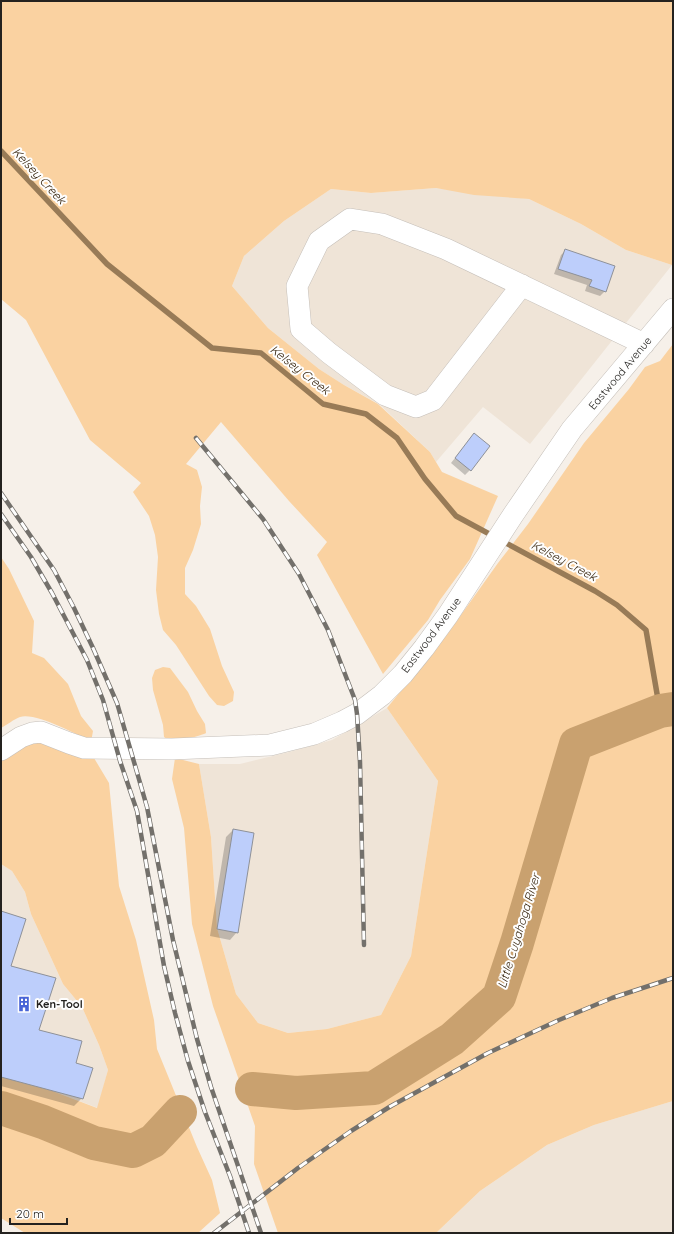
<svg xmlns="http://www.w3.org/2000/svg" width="674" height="1234" viewBox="0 0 674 1234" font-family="Quicksand,sans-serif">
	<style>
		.built { fill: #efe4d7 }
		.green { fill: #fad2a1 }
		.shadow { fill: #0003 }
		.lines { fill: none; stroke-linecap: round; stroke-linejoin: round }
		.stream { stroke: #987b57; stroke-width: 5.5 }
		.river { stroke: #c9a16f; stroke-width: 34 }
		.building { fill: #bdcefb; stroke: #8e9198 }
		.minor-casing { stroke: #c5bfb9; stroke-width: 22 }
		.minor { stroke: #fff; stroke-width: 21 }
		.rail-casing { stroke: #73706b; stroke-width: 4.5 }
		.rail { stroke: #fefefe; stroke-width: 3; stroke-dasharray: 9; stroke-linecap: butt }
		.labels { text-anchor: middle; stroke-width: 4; stroke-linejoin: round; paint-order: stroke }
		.street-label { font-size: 11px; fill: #24221f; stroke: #fefefe }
		.poi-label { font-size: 11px; font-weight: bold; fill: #24221f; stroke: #fefefe; text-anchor: start }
		.water-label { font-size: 12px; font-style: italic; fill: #38260f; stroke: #fefefe }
	</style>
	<rect width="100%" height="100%" fill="#f6f0e9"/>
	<path class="built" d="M436 188 529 199 581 224 626 250 672 265 530 444 483 407 436 462 430 452 379 404 344 385 319 369 268 328 232 286 244 256 284 221 331 189 371 193Z
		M387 708 438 781 411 956 381 1015 327 1029 288 1033 258 1023 236 994 217 928 211 837 199 764H240L289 752 332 740Z
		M1 864 12 871 25 892 31 914 63 984 82 1007 99 1045 108 1070 98 1108 55 1092 13 1074 1 1075Z
		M673 1101V1233H436L480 1191 547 1145 594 1125Z"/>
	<path class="green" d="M1 1H673L672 265 626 250 581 224 529 199 474 195 436 188 371 193 331 189 284 221 244 256 232 286 268 328 319 369 344 385 378 404 430 452 442 472 498 496 470 559 440 600 428 620 383 674 317 555 327 542 289 501 221 422 186 464 197 470 202 487 200 506 201 524 193 550 185 568V594L196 606 210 629 222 666 234 692 233 701 224 706 217 705 209 696 176 645 163 630 159 614 156 590 158 557 155 535 149 516 133 492 141 483 90 440 26 320 1 299Z
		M673 344V1101L594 1125 547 1145 480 1191 436 1233H278L254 1164 255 1126 213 1006 192 924 184 828 172 779 175 758 199 764 211 837 217 928 236 994 258 1023 288 1033 327 1029 381 1015 411 956 438 781 387 708 446 636 498 563 528 524 584 443 629 389 645 367 660 361Z
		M1 557 9 569 34 621 32 653 44 658 68 684 81 716 93 731 91 742C77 734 35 712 20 717 14 719 7 725 1 728Z
		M163 667 170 668 188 692 197 711 205 724 206 733C203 735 177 742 173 742 170 741 167 739 164 737L163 725 153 690 152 678 155 670Z
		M34 741 63 748 94 758 109 783 119 886 136 940 154 1020 157 1049 197 1147 212 1180 220 1213 198 1233H25L1 1218V1075L13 1073 55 1092 97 1108 108 1070 99 1045 82 1007 63 984 31 914 25 892 12 871 1 864V756Z"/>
	<path class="shadow" d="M566 250 605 291 600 296 585 291 587 285 554 274 561 255Z
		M470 439V470L465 475 451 463Z
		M233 830 237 932 230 940 210 936 226 837Z
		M1 913 10 967 38 1031 75 1064 82 1098 74 1106 1 1086Z"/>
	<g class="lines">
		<path class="stream" d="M1 151 107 264 212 348 261 353 323 404 366 414 397 438 425 479 456 516 595 591 617 605 646 630 660 711"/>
		<path class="river" d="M252 1089 296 1093 374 1088 452 1039 499 997 517 943 576 744 660 711 673 709
			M1 1108 43 1122 94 1143 133 1151 153 1141 180 1112"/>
	</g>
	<path class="building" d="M565 249 615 266 606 292 589 286 592 280 558 269Z
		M474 433 490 446 471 471 455 458Z
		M233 829 254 833 238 933 217 929Z
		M1 911 26 919 11 966 56 978 39 1030 82 1041 76 1063 93 1068 83 1099 1 1077Z"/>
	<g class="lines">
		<g class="minor-casing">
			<path id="minor" d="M522 285 433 400 416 407 385 395 329 353 301 329 297 286 319 241 350 219 382 224 446 249 644 344
				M1 750 21 737 32 733 41 732 69 743 84 748 172 749 270 745 314 734 342 722 357 714 382 695 403 674 424 648 448 615 513 515 572 429 673 309"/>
		</g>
		<use href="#minor" class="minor"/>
		<g class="rail-casing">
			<path id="rail" d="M196 438 263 519 299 574 328 630 355 700 357 714 360 762 364 945
				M1 493 54 570 74 608 93 648 117 703 147 807 173 940 197 1039 211 1087 261 1233
				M1 514 31 557 52 593 87 660 103 700 120 761 137 811 164 966 175 1013 188 1061 205 1112 230 1176 249 1233
				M214 1233 298 1168 351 1131 391 1106 488 1053 559 1020 612 998 673 978"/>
		</g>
		<use href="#rail" class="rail"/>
	</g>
	<defs>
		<g id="building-bare" transform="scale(1.2)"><path d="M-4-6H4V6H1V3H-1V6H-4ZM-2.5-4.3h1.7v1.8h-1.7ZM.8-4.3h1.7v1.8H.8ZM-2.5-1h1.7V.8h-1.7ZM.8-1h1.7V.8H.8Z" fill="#4763d6" stroke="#fefefe" stroke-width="2.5" paint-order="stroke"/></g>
	</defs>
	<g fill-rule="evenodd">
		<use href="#building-bare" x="24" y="1004"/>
	</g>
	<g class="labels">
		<g class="street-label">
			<text transform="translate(620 373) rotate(-50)" y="4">Eastwood Avenue</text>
			<text transform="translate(431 635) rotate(-53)" y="4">Eastwood Avenue</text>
		</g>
		<g class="poi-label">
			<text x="36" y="1008">Ken-Tool</text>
		</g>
		<g class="water-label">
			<text transform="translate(39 176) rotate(47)" y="4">Kelsey Creek</text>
			<text transform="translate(300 370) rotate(38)" y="4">Kelsey Creek</text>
			<text transform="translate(564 561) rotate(28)" y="4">Kelsey Creek</text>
			<text transform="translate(519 931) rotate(-73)" y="4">Little Cuyahoga River</text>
		</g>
	</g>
	<rect width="674" height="1234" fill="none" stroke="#24221f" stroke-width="4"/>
	<path d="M10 1218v6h57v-6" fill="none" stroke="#24221f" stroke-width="2"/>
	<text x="16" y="1218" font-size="12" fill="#24221f" stroke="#fefefe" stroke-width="3" paint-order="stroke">20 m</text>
</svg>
